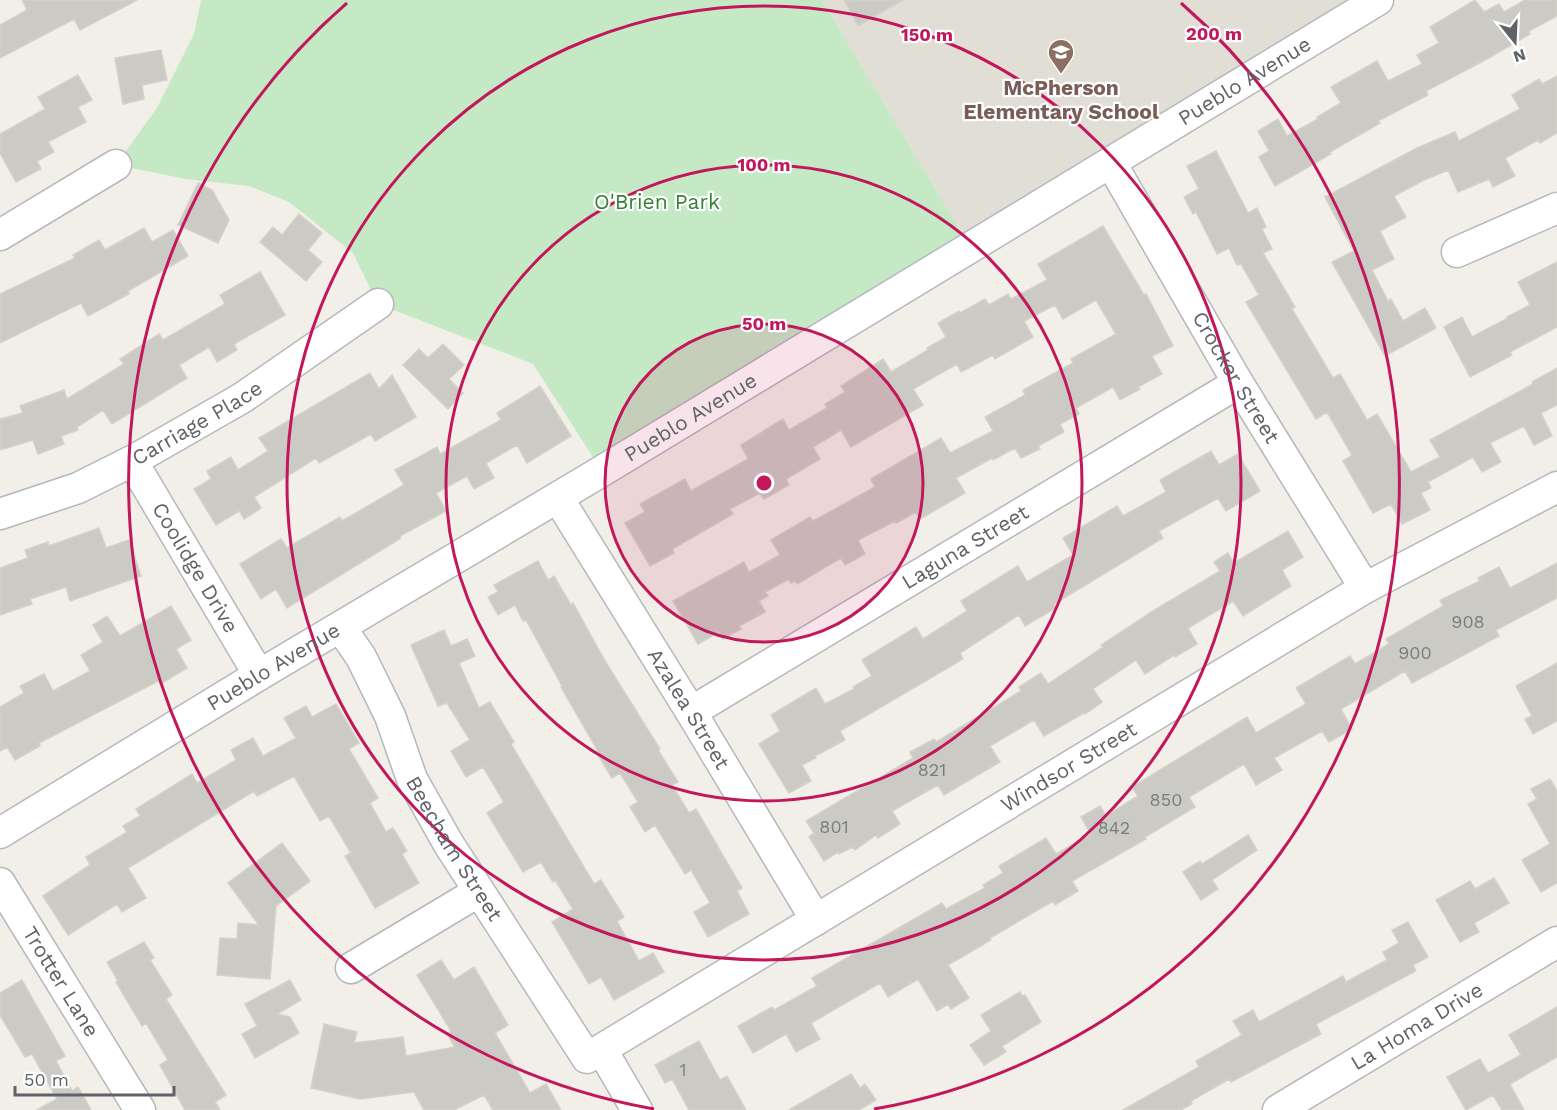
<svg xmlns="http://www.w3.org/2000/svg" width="1557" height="1110" viewBox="0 0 1557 1110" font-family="'Work Sans',sans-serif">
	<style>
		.education { fill: #e1ded6 }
		.green { fill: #c5e8c5 }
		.building { fill: #cccac5; stroke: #d6d1c6; stroke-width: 1.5 }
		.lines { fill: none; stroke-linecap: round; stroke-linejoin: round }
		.minor-casing { stroke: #b5b8bc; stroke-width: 33 }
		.minor { stroke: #fff; stroke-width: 30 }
		.ring { fill: none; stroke: #c2185b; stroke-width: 3 }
		.labels { text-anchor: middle; stroke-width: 4.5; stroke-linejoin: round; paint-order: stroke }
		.number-label { font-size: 18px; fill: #7a7d7f }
		.street-label { font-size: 21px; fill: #5f6368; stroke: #fff }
		.education-label { font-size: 21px; font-weight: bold; fill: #785e54; stroke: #fff }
		.park-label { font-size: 21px; fill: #348238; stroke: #fff }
		.centre { fill: #c2185b; stroke: #fff; stroke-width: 3 }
		.ring-label { font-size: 18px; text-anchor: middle; font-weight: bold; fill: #c2185b; stroke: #fff; stroke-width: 4.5; stroke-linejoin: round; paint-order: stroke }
	</style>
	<rect width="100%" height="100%" fill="#f1efe8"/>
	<path class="education" d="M822 0H1378L971 248Z"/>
	<path class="green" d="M201 0H822L971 248 602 471 533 364 378 304 353 253 289 202 249 186 186 179 116 165 157 108 194 34Z"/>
	<path class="building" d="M22 0H137L80 30 74 19 0 58V25L27 10Z
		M844 0H903L858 26Z
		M1475 0 1484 12 1499 4 1504 12 1525 0H1557V16L1529 31 1530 34 1487 59 1426 91 1428 95 1378 121 1380 123 1330 152 1331 154 1275 186 1259 157 1269 151 1258 131 1278 119 1287 136 1318 119 1317 117 1341 103 1331 87 1377 61 1388 81 1422 64 1417 55 1439 43 1430 27Z
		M161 50 167 80 142 85 144 99 123 104 115 58Z
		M78 75 92 100 78 107 86 122 48 142 54 152 37 161 41 169 16 182 0 153V134L45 109 38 97Z
		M1557 76V133L1540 143 1538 140 1505 158 1515 176 1493 187 1489 179 1458 192 1448 170 1422 181 1394 196 1406 217 1380 231 1394 259 1372 270 1388 301 1391 299 1403 321 1425 308 1436 328 1385 356 1332 262 1354 251 1325 197 1417 148 1455 132 1459 141 1520 109 1512 95 1539 79 1542 84Z
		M1216 151 1248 213 1257 208 1266 227 1262 229 1272 249 1263 253 1295 307 1292 309 1333 378 1340 374 1367 420 1377 414 1411 472 1440 457 1430 440 1533 384 1532 382 1557 368V405L1541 413 1552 436 1534 445 1524 426 1490 443 1501 462 1482 472 1473 457 1428 482 1431 488 1421 493 1430 510 1402 524 1391 504 1373 513 1343 461 1352 455 1327 412 1316 419 1246 302 1259 295 1241 264 1237 265 1229 248 1217 254 1196 212 1193 214 1184 197 1199 189 1187 166Z
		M198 183 212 190 229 220 218 243 178 225Z
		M299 214 322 233 308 250 322 262 306 281 260 242 273 227 282 235Z
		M1103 226 1144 295 1146 294 1173 346 1152 356 1162 374 1138 387 1140 389 1120 400 1113 387 1076 408 1079 414 1060 424 1064 432 1038 446 1040 449 1021 458 1015 448 993 460 992 458 956 478 965 493 920 519 916 512 896 523 895 521 858 540 865 554 845 565 841 558 797 584 795 581 791 583 789 579 765 592 768 596 759 601 765 612 739 626 741 629 723 639 719 632 698 644 673 601 744 562 749 572 780 555 771 540 810 517 813 521 875 487 871 479 941 438 950 453 993 431 985 417 1025 395 1023 390 1073 363 1071 359 1116 334 1096 300 1063 319 1055 305 1024 321 1033 337 995 359 993 355 961 372 957 364 913 389 923 405 851 447 841 430 813 447 820 459 786 479 789 485 764 499 760 493 730 509 733 514 672 549 674 553 650 566 625 523 645 512 640 504 685 479 691 491 748 459 741 445 783 419 789 430 827 408 825 404 845 392 841 386 883 359 891 372 928 350 927 348 946 337 938 323 959 311 960 313 985 299 989 305 1008 294 1011 299 1047 280 1038 264Z
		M144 228 152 242 173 230 188 256 128 291 129 294 88 316 81 303 0 343V294L75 258 73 255 99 240 105 250Z
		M1557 262V327L1510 352 1512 355 1470 377 1444 327 1462 317 1472 337 1508 318 1507 317 1530 305 1518 282Z
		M260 272 285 315 234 344 237 350 217 362 209 347 179 365 187 378 112 424 103 410 77 427 78 430 61 436 64 444 38 454 33 440 0 450V419L23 413 20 406 64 390 67 399 124 364 120 359 159 334 163 340 225 304 220 295Z
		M443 344 464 365 449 379 463 393 448 409 403 365 419 349 428 358Z
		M370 373 379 389 392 375 416 417 375 441 371 434 319 463 316 458 254 497 261 508 244 519 239 511 216 525 194 489 211 479 207 471 231 457 238 470 268 451 259 438Z
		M540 386 571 436 527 463 517 445 486 463 494 478 474 489 467 476 436 493 446 511 400 536 401 538 287 608 276 589 261 599 240 564 281 539 287 548 340 517 342 521 404 485 395 470 437 447 440 454 501 420 497 413Z
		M1211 451 1219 465 1238 454 1260 491 1226 511 1218 498 1159 531 1163 538 1054 604 1056 608 1025 626 1019 615 960 653 963 659 840 731 845 740 815 756 816 758 802 765 811 781 789 793 759 744 780 731 771 715 816 688 825 704 854 689 853 687 872 676 862 660 916 627 923 639 967 611 961 601 1018 566 1027 582 1073 555 1063 538 1117 506 1123 516 1166 492 1160 480Z
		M99 528 106 548 129 540 141 576 70 601 66 587 30 599 32 604 0 615V568L28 558 25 550 48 542 49 546Z
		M1288 531 1303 557 1282 570 1291 586 1243 616 1233 601 1188 628 1197 644 1175 657 1174 655 1145 674 1136 660 1093 689 1102 702 1085 714 1084 713 1044 736 1034 720 990 746 1000 762 944 795 938 785 892 811 900 824 878 838 876 835 855 850 853 847 839 854 838 852 824 861 809 837 814 833 806 821 913 758 910 752 934 739 936 742 1021 691 1019 687 1041 673 1048 684 1103 647 1101 645 1153 611 1220 571 1214 562 1228 553 1234 563Z
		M538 561 548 580 554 576 571 605 573 603 605 661 660 749 658 750 678 782 672 785 689 813 696 809 742 888 737 891 749 914 708 937 694 912 710 903 691 870 685 874 655 825 645 832 630 807 638 802 620 773 612 778 596 752 598 751 561 687 562 686 526 620 523 621 515 605 498 615 488 597 498 592 494 585Z
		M1557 563V598L1496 630 1499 636 1412 683 1405 671 1341 709 1352 729 1329 742 1322 731 1274 758 1282 770 1256 785 1244 764 1189 797 1195 807 1145 837 1146 839 1072 881 1078 891 1055 905 1053 901 990 938 991 940 948 965 969 998 951 1009 948 1004 937 1011 918 979 888 997 880 983 811 1023 820 1039 796 1052 786 1034 753 1053 738 1026 772 1007 774 1010 817 986 812 978 942 903 946 909 985 888 983 885 1003 873 999 866 1046 838 1056 854 1091 834 1081 817 1100 806 1106 816 1138 796 1132 787 1247 717 1256 733 1306 704 1296 688 1350 656 1355 664 1389 644 1386 639 1443 606 1440 600 1480 581 1478 578 1499 567 1510 588Z
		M171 606 191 640 176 649 187 668 162 683 160 680 39 743 40 746 15 760 7 747 0 751V707L24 693 20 686 44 674 53 691 90 671 81 655 103 642 93 625 107 616 120 636Z
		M444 630 451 646 467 639 475 656 459 663 479 708 490 702 514 742 511 744 594 884 601 880 624 917 617 921 639 961 653 953 664 972 614 1000 601 977 589 984 552 922 573 909 555 880 553 882 541 862 523 872 487 813 504 802 483 767 466 777 451 751 470 740 447 703 438 706 411 645Z
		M1557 663V721L1533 734 1525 719 1532 716 1516 686Z
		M336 704 359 743 349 749 378 798 370 803 386 832 393 828 407 851 402 854 419 883 375 908 345 856 351 853 329 816 320 821 294 776 257 796 254 791 128 868 146 898 122 912 117 904 68 935 43 896 90 865 86 857 127 832 123 826 140 816 136 809 192 774 197 783 236 760 231 750 253 738 263 756 296 738 284 718 306 706 312 717Z
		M1550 779 1557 791V883L1541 892 1522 860 1550 844 1528 804 1537 799 1531 789Z
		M1248 835 1257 850 1212 880 1218 889 1201 900 1183 872 1200 861 1202 864Z
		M282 843 310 881 276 906 270 979 217 975 220 938 237 939 238 923 259 925 228 883Z
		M1494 878 1509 903 1474 923 1479 932 1460 942 1436 900 1470 881 1475 889Z
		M1408 922 1428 957 1413 965 1416 971 1316 1024 1321 1034 1231 1082 1229 1079 1191 1101 1192 1104 1181 1110H1123L1199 1067 1196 1061 1242 1035 1233 1021 1253 1010 1259 1022 1343 976 1346 982 1387 960 1383 952 1399 943 1392 930Z
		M144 942 154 958 150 960 172 995 166 999 226 1095 215 1102 220 1110H185L160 1065 168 1060 146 1023 142 1026 116 982 118 981 107 962Z
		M441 960 454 980 474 967 508 1025 495 1033 530 1093 546 1084 561 1110H493L484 1095 454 1110H424L414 1092 360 1099 311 1088 324 1024 357 1032 354 1043 403 1037 406 1056 455 1047 447 1034 451 1031 417 975Z
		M22 980 65 1056 56 1061 72 1091 78 1087 91 1110H37L57 1099 32 1054 25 1057 0 1015V993Z
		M290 980 301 1000 277 1014 290 1017 299 1033 255 1058 242 1034 257 1026 245 1004Z
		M1020 992 1022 996 1025 995 1041 1022 1002 1046 1006 1052 984 1065 970 1045 991 1031 981 1015Z
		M1557 1007V1057L1510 1084 1524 1110H1502L1493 1095 1466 1110 1447 1077 1480 1059 1488 1073 1521 1055 1509 1035Z
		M699 1041 720 1080 727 1076 746 1110H689L672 1079 665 1083 655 1065Z
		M851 1074 860 1088 865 1084 876 1100 859 1110H789Z"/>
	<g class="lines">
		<g class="minor-casing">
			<g id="minor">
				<path id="s1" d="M1111 163 1238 383 1365 588"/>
				<path d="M0 235 116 165"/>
				<path d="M1457 252 1557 208"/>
				<path id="s2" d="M132 461 259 675"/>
				<path id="s3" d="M558 498 691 712 816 920"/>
				<path id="s4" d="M0 514 78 488 132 461 242 398 378 304"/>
				<path id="s5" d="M341 628 361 657 390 716 412 779 448 843 587 1058 1365 588 1557 487"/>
				<path id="s6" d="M691 712 1238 383"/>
				<path id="s7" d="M0 833 259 675 602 471 1378 0"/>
				<path id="s8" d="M0 883 140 1110"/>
				<path d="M351 968 478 892"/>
				<path d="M602 1050 637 1110"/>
				<path id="s9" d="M1278 1110 1557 942"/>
			</g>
		</g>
		<use href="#minor" class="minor"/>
	</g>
	<circle cx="764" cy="483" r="159" fill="#c2185b" fill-opacity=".12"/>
	<g class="ring">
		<circle cx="764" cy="483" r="159"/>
		<circle cx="764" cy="483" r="318"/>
		<circle cx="764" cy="483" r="477"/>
		<path d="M654 1109A636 636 0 0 1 347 3M1181 3A636 636 0 0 1 874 1109"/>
	</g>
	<defs>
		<g id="school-pin" transform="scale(1.35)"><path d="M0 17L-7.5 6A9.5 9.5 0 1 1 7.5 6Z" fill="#8d6e63" stroke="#fff"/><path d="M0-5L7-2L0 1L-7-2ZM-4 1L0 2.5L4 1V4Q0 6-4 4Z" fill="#fff"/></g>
	</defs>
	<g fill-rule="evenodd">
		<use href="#school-pin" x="1061" y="52"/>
	</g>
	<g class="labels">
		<g class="number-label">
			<text x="1468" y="628">908</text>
			<text x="1415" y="659">900</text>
			<text x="932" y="776">821</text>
			<text x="1166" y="806">850</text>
			<text x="834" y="833">801</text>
			<text x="1114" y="834">842</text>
			<text x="683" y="1076">1</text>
		</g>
		<g class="street-label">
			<text dy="7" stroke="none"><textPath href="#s7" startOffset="1454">Pueblo Avenue</textPath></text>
			<text dy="7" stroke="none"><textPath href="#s1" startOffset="248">Crocker Street</textPath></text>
			<text dy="7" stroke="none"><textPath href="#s7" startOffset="806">Pueblo Avenue</textPath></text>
			<text dy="7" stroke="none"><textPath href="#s4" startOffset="218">Carriage Place</textPath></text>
			<text dy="7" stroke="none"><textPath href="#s6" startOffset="320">Laguna Street</textPath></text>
			<text dy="7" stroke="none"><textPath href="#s2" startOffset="124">Coolidge Drive</textPath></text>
			<text dy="7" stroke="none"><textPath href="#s7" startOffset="320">Pueblo Avenue</textPath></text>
			<text dy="7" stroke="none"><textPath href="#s3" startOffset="248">Azalea Street</textPath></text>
			<text dy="7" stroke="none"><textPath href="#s5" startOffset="1060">Windsor Street</textPath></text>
			<text dy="7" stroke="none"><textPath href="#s5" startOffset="249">Beecham Street</textPath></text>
			<text dy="7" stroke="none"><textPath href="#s8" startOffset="116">Trotter Lane</textPath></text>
			<text dy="7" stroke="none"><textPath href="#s9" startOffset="162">La Homa Drive</textPath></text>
		</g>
		<g class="education-label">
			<text x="1061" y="95">McPherson<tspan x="1061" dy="24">Elementary School</tspan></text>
		</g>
		<g class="park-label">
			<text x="657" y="209">O'Brien Park</text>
		</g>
	</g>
	<circle cx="764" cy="483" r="9" class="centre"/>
	<g class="ring-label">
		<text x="1214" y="40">200 m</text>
		<text x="927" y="41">150 m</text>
		<text x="764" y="171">100 m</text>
		<text x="764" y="330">50 m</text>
	</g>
	<g transform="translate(1515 42) rotate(162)" stroke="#ffffff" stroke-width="4.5" paint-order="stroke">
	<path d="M0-4.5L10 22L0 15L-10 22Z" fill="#5f6368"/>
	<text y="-9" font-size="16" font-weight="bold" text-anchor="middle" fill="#5f6368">N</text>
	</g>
	<path d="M15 1086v9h159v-9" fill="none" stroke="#5f6368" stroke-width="3"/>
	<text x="24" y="1086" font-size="18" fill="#5f6368" stroke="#ffffff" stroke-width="4.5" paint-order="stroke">50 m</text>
</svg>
